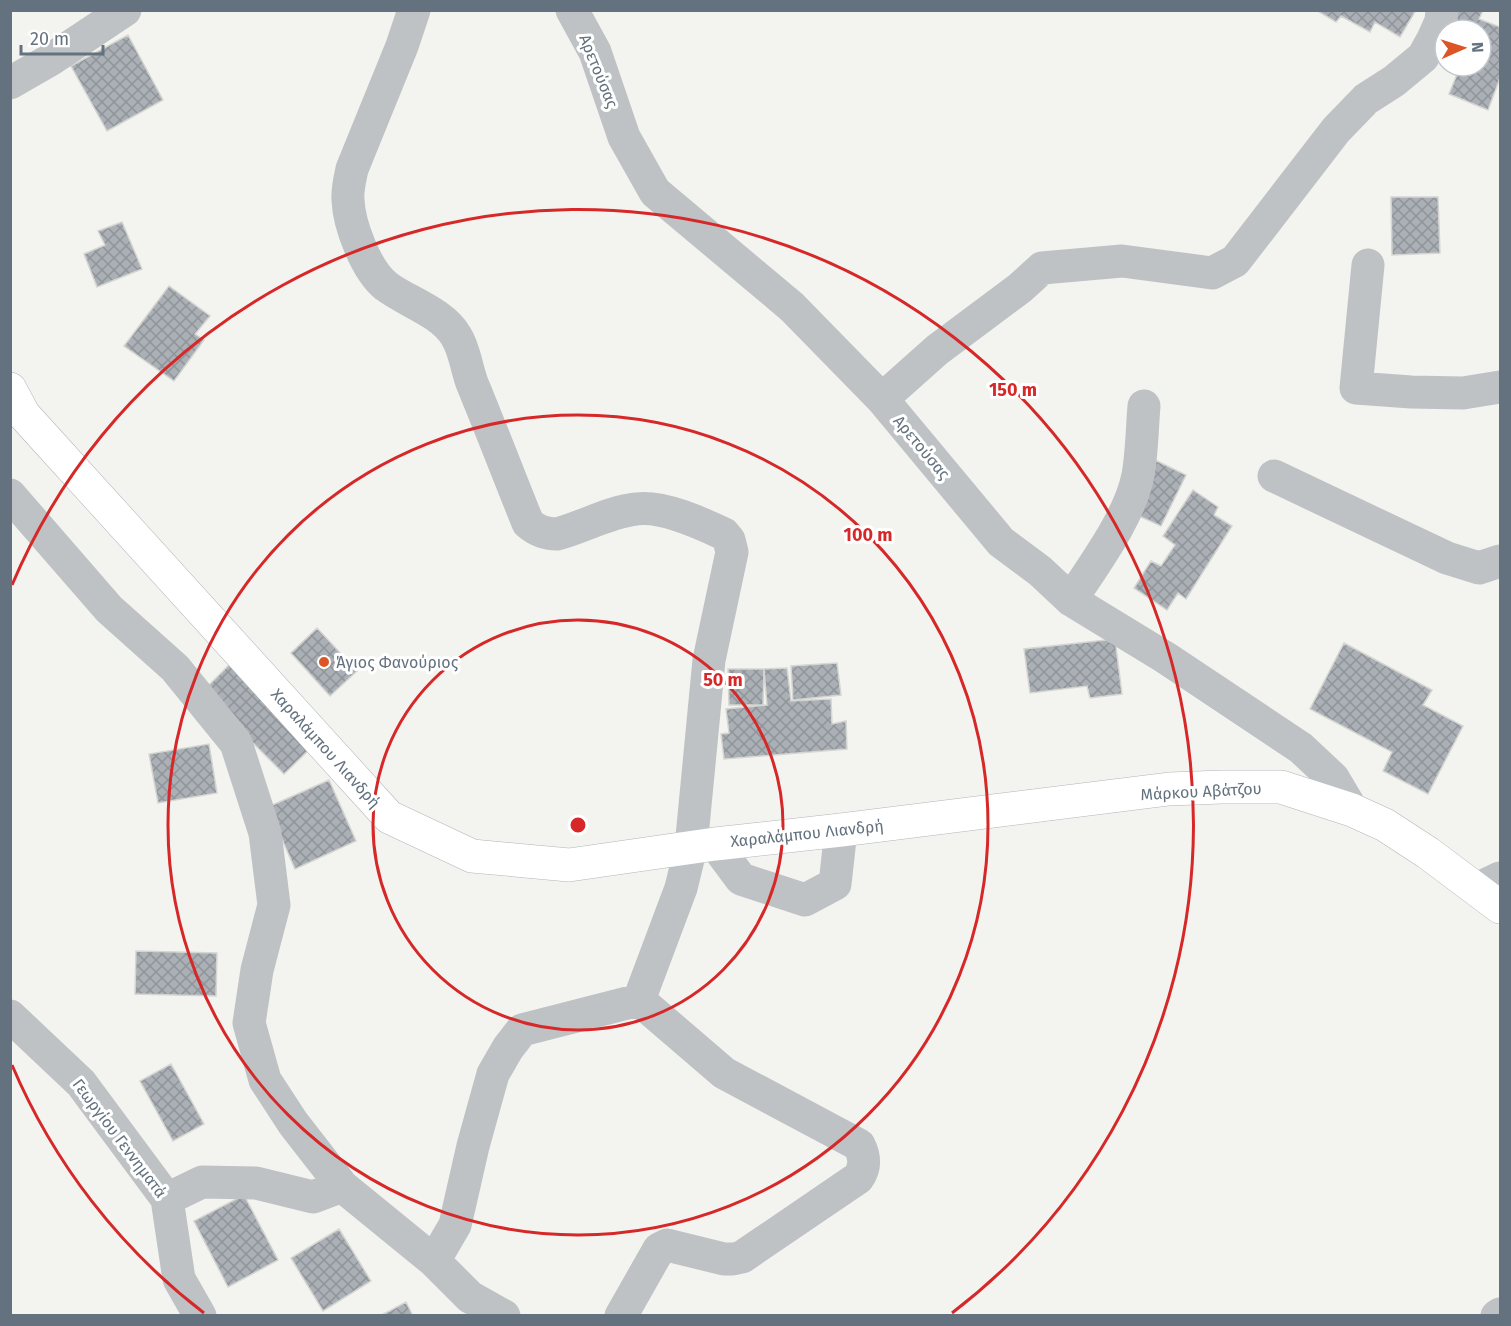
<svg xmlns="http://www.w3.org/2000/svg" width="1511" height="1326" viewBox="0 0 1511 1326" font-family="'Fira Sans',sans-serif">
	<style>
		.building { fill: url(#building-cross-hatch); stroke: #d5d5d2; stroke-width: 1.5 }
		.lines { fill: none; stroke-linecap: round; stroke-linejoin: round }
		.major-casing { stroke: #b2b5b9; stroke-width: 34 }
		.minor { stroke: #bec2c5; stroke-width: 33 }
		.major { stroke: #fff; stroke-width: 33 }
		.ring { fill: none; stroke: #d62828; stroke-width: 3 }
		.poi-dot { fill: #db5527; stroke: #fff; stroke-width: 2 }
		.labels { text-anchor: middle; stroke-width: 6; stroke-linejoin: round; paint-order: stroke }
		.street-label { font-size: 16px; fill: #64727f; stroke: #fff }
		.poi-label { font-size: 16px; fill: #64727f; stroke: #fff; text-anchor: start }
		.centre { fill: #d62828; stroke: #fff; stroke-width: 3 }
		.ring-label { font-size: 18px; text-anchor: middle; font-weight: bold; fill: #d62828; stroke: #fff; stroke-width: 6; stroke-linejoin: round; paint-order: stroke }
	</style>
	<defs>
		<pattern id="building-cross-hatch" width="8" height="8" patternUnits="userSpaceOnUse" patternTransform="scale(1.5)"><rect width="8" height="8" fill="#aab0b5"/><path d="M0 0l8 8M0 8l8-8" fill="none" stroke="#8e9498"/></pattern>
	</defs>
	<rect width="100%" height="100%" fill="#f3f4ef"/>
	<path class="building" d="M1316 10H1416L1400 37 1375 22 1370 32 1341 16 1336 22Z
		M1452 10H1483L1479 19 1500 27V78L1488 110 1449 94 1460 67 1455 66H1481V30H1445Z
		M128 35 163 100 107 131 71 66Z
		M1391 197H1438L1440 253 1392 255Z
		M122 222 142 269 97 287 84 254 105 245 98 231Z
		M169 286 210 316 195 334 204 340 174 381 124 346Z
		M1155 460 1186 475 1161 526 1130 512Z
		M1193 490 1218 507 1214 515 1232 526 1186 599 1178 593 1167 610 1134 588 1151 561 1161 566 1175 545 1163 536Z
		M317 628 357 671 330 696 291 653Z
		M1115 639 1122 694 1090 698 1087 686 1030 693 1024 649Z
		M1344 643 1432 690 1423 705 1463 726 1428 794 1383 771 1392 752 1310 709Z
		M837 663 841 695 793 700 791 666Z
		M230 664 312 747 284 774 202 692Z
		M787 668 791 701 831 699 832 724 846 721 847 749 724 759 721 734 729 733 726 709 767 705 764 669Z
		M728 669H764L763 705H729Z
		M209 744 217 793 158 803 149 754Z
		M329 780 356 841 295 869 268 807Z
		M136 951 217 953 216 996 135 994Z
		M171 1064 204 1124 173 1141 140 1081Z
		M244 1195 278 1260 228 1287 194 1221Z
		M339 1229 371 1281 323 1311 291 1258Z
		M406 1302 413 1316H380Z"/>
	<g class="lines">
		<g class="major-casing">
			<path id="major" d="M10 389 24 415 389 817 472 856 569 865 715 844 841 830 1169 789 1222 787H1281L1352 810 1385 825 1428 853 1500 907"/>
		</g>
		<path class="minor" d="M414 10 402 46 352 169C350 179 347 190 348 200 349 225 366 270 386 286 407 302 442 312 456 336 465 350 466 367 472 383 491 429 509 476 528 523 537 531 545 534 557 534 583 527 609 512 636 509 662 505 701 523 724 534L729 540 732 552 709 660 691 847 681 888 639 1000 522 1030 508 1048 493 1074 473 1146 455 1225 434 1261
			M572 10 595 52 624 137 655 192 792 307 882 399 1001 542 1040 571 1071 600 1166 658 1301 748 1333 778 1352 810
			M10 83 50 60 125 10
			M1368 265 1356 388 1411 392 1463 393 1500 387
			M882 399 937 350 1020 288 1042 268 1122 261 1212 273 1235 261 1336 130 1366 99 1394 81 1423 57 1433 39 1441 21 1442 10
			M1274 476 1447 558 1479 568 1500 561
			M10 495 109 609 175 668 236 743 265 833 274 905 257 970 249 1023 265 1080 293 1123 342 1186 434 1261 470 1297 504 1316
			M1071 600C1094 564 1130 517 1138 475 1142 453 1142 429 1144 406
			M715 844 741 879 805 900 835 884 841 830
			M1477 889 1500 878
			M10 1016 81 1083 167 1199 179 1279 200 1316
			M167 1199 202 1182 256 1183 313 1197 342 1186
			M621 1316 659 1249 667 1245 724 1259H733L742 1257 858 1178C866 1167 865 1157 859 1145L724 1073 639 1000
			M1497 1316 1500 1314"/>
		<use href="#major" class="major"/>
	</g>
	<g class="ring">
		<circle cx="578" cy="825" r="205"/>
		<circle cx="578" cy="825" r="410"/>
		<path d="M204 1313A615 615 0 0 1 12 1065M12 585A615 615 0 1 1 952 1313"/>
	</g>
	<circle class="poi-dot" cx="324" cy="662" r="6"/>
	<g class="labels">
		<g class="street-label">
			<text transform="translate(599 71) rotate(68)" y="6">Αρετούσας</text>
			<text transform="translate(922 447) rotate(50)" y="6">Αρετούσας</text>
			<text transform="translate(326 748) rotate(48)" y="6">Χαραλάμπου Λιανδρή</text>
			<text transform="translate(1201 791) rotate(-3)" y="6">Μάρκου Αβάτζου</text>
			<text transform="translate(807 833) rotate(-6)" y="6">Χαραλάμπου Λιανδρή</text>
			<text transform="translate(120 1138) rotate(53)" y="6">Γεωργίου Γεννηματά</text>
		</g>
		<g class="poi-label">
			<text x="336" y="668">Άγιος Φανούριος</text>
		</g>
	</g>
	<circle cx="578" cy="825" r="9" class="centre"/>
	<g class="ring-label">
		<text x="1013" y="396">150 m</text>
		<text x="868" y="541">100 m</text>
		<text x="723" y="686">50 m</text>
	</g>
	<rect width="1511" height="1326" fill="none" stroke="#64727f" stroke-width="24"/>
	<g transform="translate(1463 48) rotate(87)"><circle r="28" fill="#ffffff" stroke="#c1c7cc" stroke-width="1.5"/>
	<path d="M0-4.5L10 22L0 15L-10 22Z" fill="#db5527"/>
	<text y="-9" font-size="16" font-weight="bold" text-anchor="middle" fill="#64727f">N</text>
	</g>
	<path d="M21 45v9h82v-9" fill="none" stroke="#64727f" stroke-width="3"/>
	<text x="30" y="45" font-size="18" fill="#64727f" stroke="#ffffff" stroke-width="4.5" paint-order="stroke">20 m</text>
</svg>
